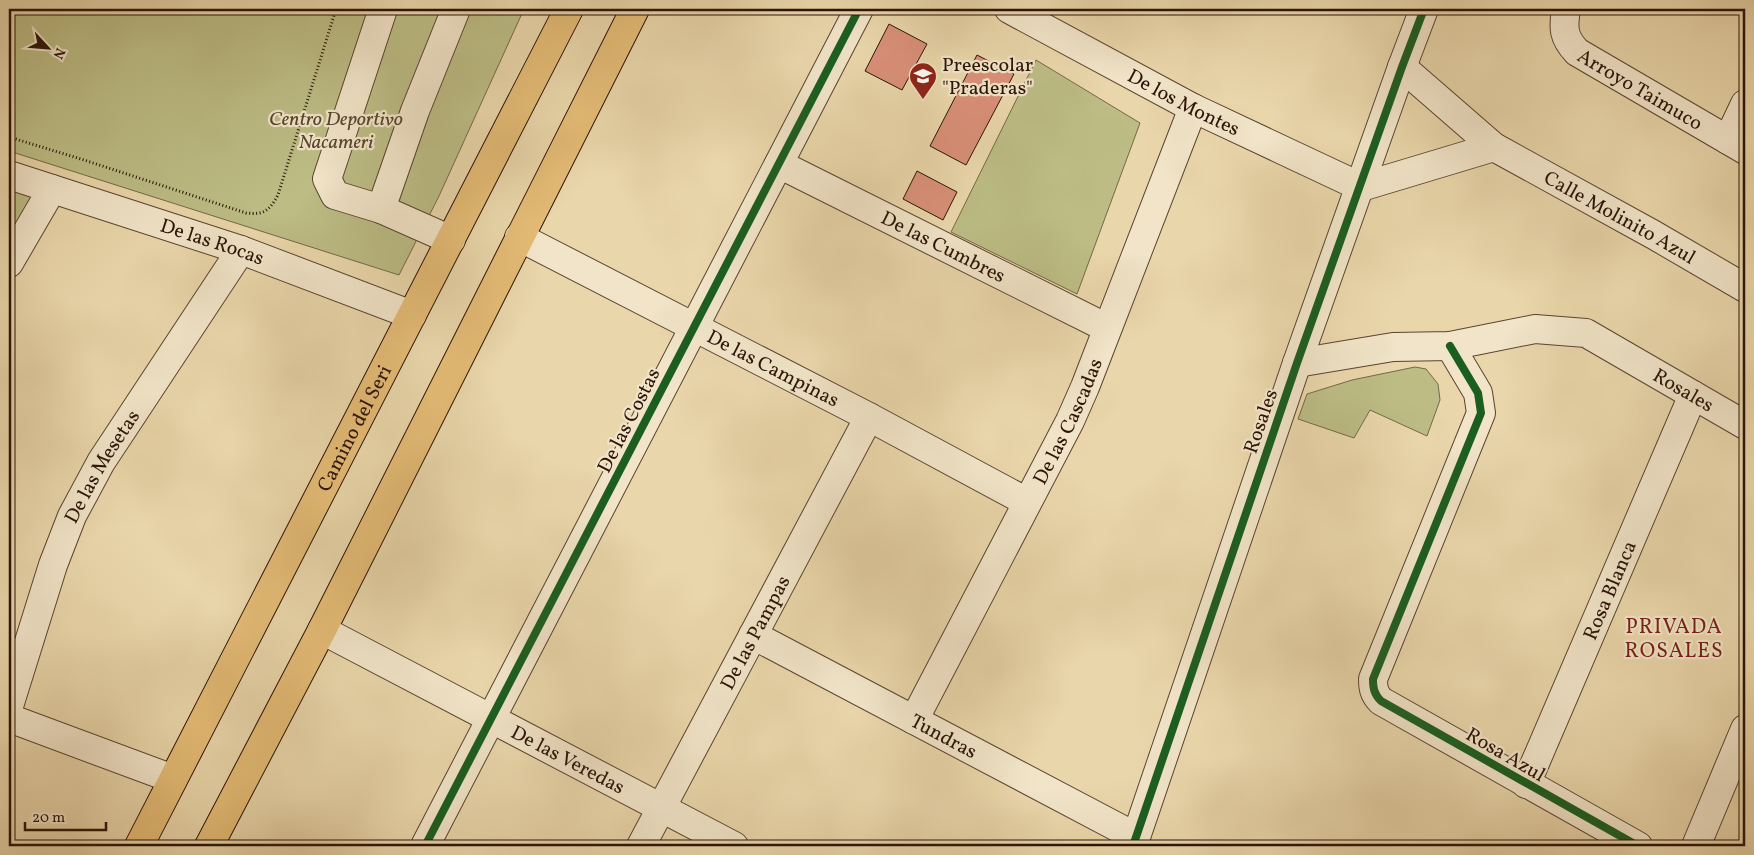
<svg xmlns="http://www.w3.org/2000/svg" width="1754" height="855" viewBox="0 0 1754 855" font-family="Vollkorn,serif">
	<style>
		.green { fill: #bcbc84; stroke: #746846 }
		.building { fill: #d99078; stroke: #2b1408 }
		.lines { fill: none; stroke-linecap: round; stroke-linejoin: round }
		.minor-casing { stroke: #5a4430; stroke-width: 30 }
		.major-casing { stroke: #2b1408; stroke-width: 30 }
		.path { stroke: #2b1408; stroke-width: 3; stroke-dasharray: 1 2.5; stroke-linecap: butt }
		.minor { stroke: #f1e4c8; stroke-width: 28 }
		.major { stroke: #e4bb75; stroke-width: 28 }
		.cycleway-casing { stroke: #f1e4c8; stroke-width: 11 }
		.cycleway { stroke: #1b5e20; stroke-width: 8 }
		.labels { text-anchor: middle; stroke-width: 4.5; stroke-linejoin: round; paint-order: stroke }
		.poi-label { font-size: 20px; fill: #2b1408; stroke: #f1e4c8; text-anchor: start }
		.street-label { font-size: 20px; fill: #2b1408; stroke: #f1e4c8 }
		.park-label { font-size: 20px; font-style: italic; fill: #56462d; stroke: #f1e4c8 }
		.neighbourhood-label { font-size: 21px; letter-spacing: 1px; fill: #7a1f14; stroke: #f1e4c8 }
	</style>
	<rect width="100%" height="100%" fill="#e9d6aa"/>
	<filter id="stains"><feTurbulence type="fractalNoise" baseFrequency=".004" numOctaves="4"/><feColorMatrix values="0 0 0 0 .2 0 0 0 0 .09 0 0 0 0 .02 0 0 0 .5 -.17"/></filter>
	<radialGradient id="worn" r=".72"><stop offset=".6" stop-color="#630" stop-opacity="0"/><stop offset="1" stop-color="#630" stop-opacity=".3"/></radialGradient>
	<path class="green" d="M9 9H524L439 196 399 275 9 151Z
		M1036 60 1140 123 1077 294 951 232Z
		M9 185 38 193 9 243Z
		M1415 367 1426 369 1438 384 1440 400 1427 436 1370 410 1354 438 1298 419 1307 394 1352 380Z"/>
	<path class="building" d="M889 24 927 44 902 90 865 71Z
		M977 55 1014 74 966 165 930 146Z
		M917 171 957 192 943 220 903 199Z"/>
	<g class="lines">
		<g class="minor-casing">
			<g id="minor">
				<path d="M383 9 327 179 335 195 381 209 451 240"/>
				<path id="s1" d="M1009 9 1193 108 1361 187 1494 147"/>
				<path id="s2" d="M1566 9C1563 28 1563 37 1577 52L1745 150"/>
				<path id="s3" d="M1402 67 1494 147 1654 235 1745 288"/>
				<path d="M1728 140 1745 104"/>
				<path id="s4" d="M779 164 1107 328"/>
				<path id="s5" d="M9 175 241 250 412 315"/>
				<path d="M381 209 415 111 456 9"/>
				<path id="s6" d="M519 237 869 417 1027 502"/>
				<path d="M9 263 52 189"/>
				<path d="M1450 346 1478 393 1481 413 1373 679C1373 688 1374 694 1381 701L1638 846"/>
				<path id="s7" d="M1297 363 1393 347 1450 346 1535 329 1586 333 1745 425"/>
				<path id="s8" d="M322 630 734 846"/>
				<path id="s9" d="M753 635 1136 837"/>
				<path id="s10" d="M9 706 53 565 72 516 101 462 241 250"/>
				<path d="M9 718 173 779"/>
				<path id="s11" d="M914 720 1070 421 1085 387 1193 108"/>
				<path id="s12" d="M1526 784 1693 395"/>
				<path d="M425 846 859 9"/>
				<path id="s13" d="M641 846 869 417"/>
				<path d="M1133 846 1297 363 1402 67 1424 9"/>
				<path d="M1696 846 1745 729"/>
			</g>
		</g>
		<g class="major-casing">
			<g id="major">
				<path id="s14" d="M139 846 569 9"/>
				<path d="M209 846 322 630 635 9"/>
			</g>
		</g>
		<path class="path" d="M9 137 84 160 246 213C264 215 269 211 278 195L336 9"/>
		<use href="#minor" class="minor"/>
		<use href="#major" class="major"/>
		<g class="cycleway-casing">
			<path id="cycleway" d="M1450 346 1478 393 1481 413 1373 679C1373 688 1374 694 1381 701L1638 846
				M425 846 859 9
				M1133 846 1297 363 1402 67 1424 9"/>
		</g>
		<use href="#cycleway" class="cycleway"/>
	</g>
	<defs>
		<g id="school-pin" transform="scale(1.4375)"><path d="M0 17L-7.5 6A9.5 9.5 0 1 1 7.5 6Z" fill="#8f2418" stroke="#f1e4c8"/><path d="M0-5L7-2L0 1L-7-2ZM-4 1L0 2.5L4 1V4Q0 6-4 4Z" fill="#fff"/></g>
	</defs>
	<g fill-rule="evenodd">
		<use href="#school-pin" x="923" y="76"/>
	</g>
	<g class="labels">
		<g class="poi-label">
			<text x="942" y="71">Preescolar<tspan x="942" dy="23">"Praderas"</tspan></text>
		</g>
		<g class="street-label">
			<text dy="7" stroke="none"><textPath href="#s2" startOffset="120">Arroyo Taimuco</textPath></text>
			<text dy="7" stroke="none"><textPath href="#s1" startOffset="198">De los Montes</textPath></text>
			<text dy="7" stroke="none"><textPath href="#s3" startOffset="266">Calle Molinito Azul</textPath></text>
			<text dy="7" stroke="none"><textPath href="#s5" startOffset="214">De las Rocas</textPath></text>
			<text dy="7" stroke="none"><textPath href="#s4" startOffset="184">De las Cumbres</textPath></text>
			<text dy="7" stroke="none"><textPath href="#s6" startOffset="286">De las Campinas</textPath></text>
			<text dy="7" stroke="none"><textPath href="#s7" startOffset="405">Rosales</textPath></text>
			<text transform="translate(628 420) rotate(-63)" y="7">De las Costas</text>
			<text dy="7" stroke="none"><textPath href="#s11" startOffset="336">De las Cascadas</textPath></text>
			<text transform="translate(1260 421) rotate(-71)" y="7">Rosales</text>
			<text dy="7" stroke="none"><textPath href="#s14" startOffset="470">Camino del Seri</textPath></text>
			<text dy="7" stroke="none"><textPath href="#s10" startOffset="258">De las Mesetas</textPath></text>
			<text dy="7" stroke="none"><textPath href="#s12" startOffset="211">Rosa Blanca</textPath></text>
			<text dy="7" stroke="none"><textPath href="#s13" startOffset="242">De las Pampas</textPath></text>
			<text dy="7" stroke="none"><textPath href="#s9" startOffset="216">Tundras</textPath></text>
			<text transform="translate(1506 754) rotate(30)" y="7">Rosa Azul</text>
			<text dy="7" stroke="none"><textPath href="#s8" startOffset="278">De las Veredas</textPath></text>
		</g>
		<g class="park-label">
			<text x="336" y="125">Centro Deportivo<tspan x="336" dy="23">Nacameri</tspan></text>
		</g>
		<g class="neighbourhood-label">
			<text x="1674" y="633">PRIVADA<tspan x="1674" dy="24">ROSALES</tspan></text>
		</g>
	</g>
	<rect width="1754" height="855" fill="none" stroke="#e9d6aa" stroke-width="30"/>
	<rect x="10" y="10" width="1734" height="835" fill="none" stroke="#2b1408" stroke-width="2.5"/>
	<rect x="15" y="15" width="1724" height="825" fill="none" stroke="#2b1408"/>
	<g transform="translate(48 48) rotate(116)" stroke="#f1e4c8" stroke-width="4" paint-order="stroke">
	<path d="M0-4L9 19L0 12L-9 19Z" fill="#2b1408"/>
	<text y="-8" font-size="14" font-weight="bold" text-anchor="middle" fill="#2b1408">N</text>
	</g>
	<path d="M25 822v8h81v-8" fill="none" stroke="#2b1408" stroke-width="2.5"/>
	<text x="32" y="822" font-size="15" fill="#2b1408" stroke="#f1e4c8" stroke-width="4" paint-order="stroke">20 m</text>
	<rect width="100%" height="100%" filter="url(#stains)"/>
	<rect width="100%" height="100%" fill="url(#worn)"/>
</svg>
